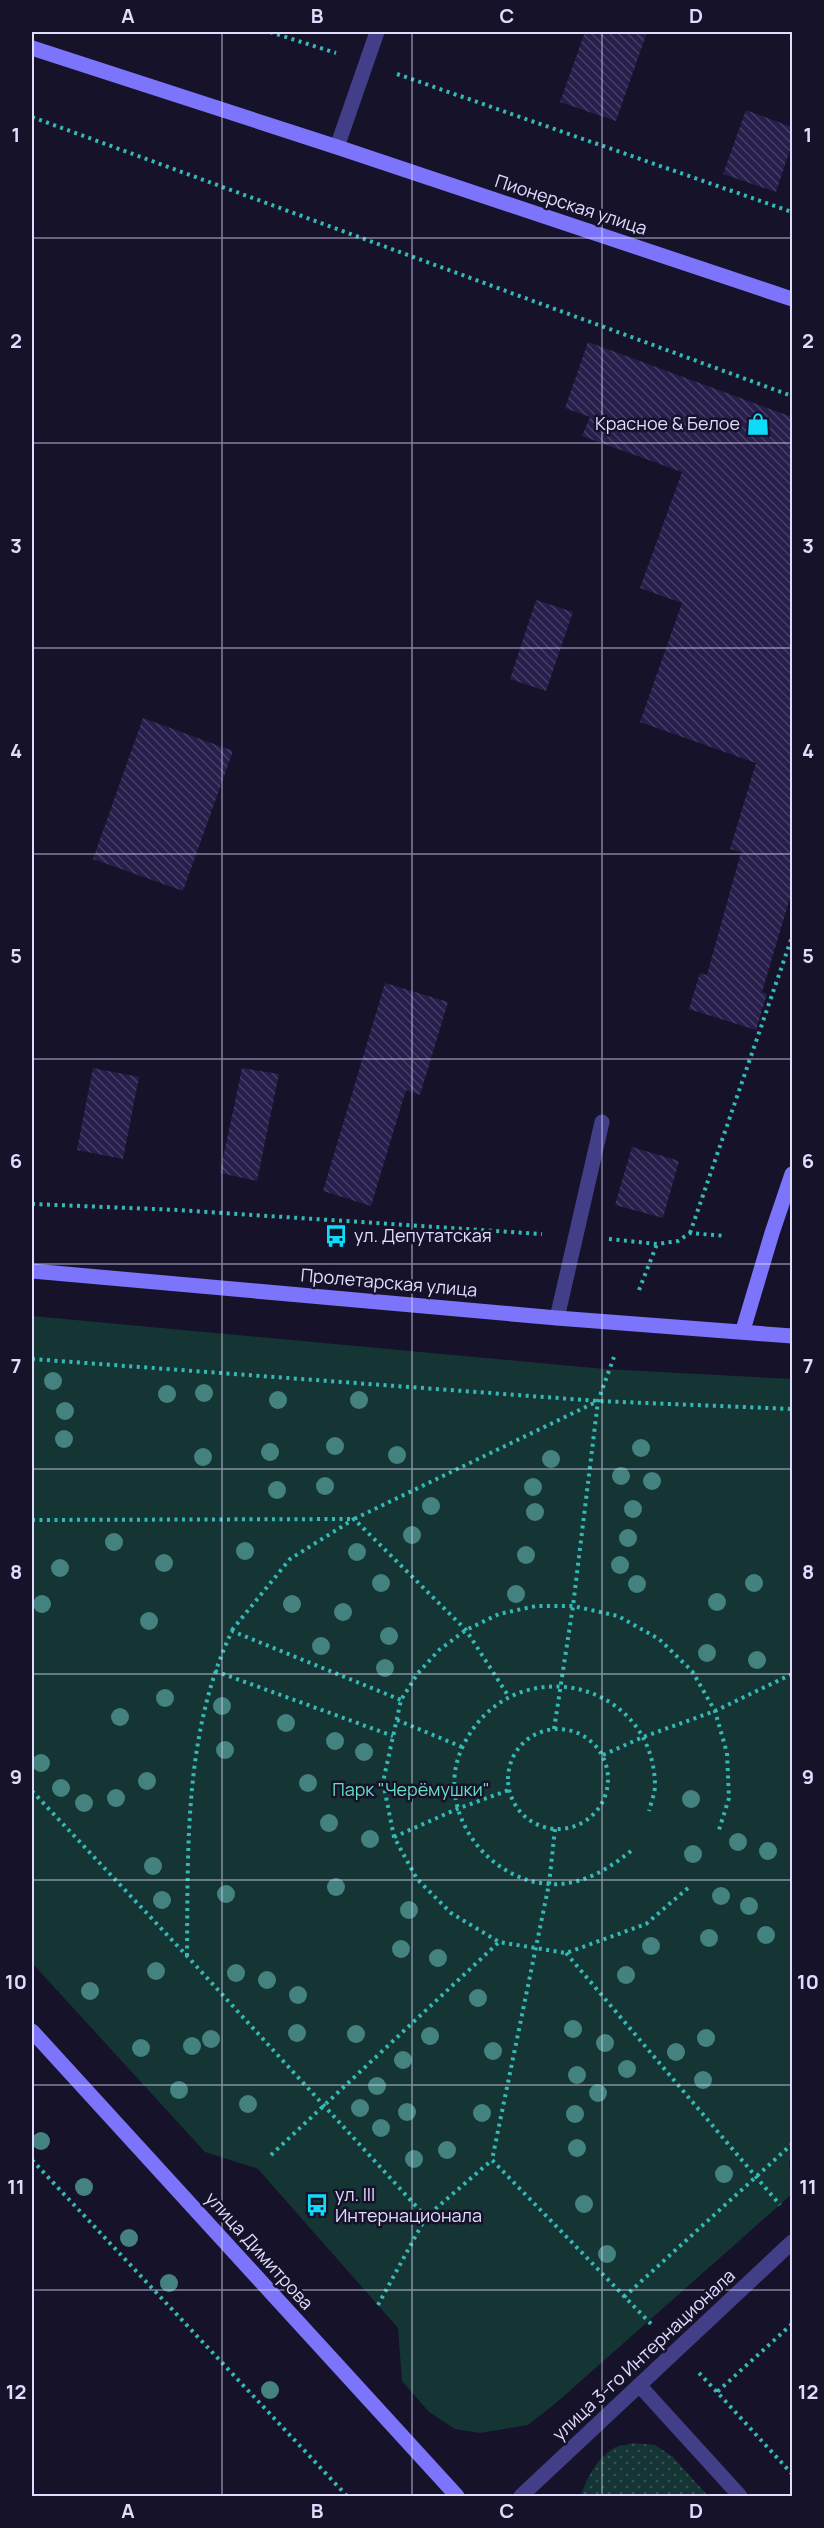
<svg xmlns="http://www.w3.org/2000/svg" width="824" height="2528" viewBox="0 0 824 2528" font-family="Manrope,sans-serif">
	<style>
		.grass { fill: url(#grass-dots) }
		.park { fill: #153434 }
		.building { fill: url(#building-back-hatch) }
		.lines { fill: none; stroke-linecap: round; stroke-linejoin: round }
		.path { stroke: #34b9b5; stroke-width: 4; stroke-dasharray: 3 4.5; stroke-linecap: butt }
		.service { stroke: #433e88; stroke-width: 15 }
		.minor { stroke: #433e88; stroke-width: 15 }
		.secondary { stroke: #7c75fb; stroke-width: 15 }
		.tree { fill: #43827e }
		.grid { fill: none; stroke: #e0dcfe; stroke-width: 1.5; stroke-opacity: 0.55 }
		.labels { text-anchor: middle; stroke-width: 5; stroke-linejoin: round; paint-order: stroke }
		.street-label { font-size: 18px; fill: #e0dcfe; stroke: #16122a }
		.poi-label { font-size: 18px; fill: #e0dcfe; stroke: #16122a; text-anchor: start }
		.park-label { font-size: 18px; fill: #68dec3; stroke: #16122a }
		.neatline { fill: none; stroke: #e0dcfe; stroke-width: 2 }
		.grid-label { font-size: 20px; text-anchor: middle; font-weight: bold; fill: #e0dcfe }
	</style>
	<defs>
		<pattern id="grass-dots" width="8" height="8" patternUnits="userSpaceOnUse" patternTransform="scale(1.5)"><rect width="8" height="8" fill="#153434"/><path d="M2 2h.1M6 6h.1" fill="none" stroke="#375152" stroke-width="1.8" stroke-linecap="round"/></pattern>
		<pattern id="building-back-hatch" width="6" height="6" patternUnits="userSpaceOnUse" patternTransform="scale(1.5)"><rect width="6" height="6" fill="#281e4b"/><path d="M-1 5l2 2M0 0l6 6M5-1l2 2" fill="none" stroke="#473e66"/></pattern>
	</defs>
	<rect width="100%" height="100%" fill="#16122a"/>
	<path class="grass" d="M633 2443 655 2445 673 2457 708 2496H581C586 2479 597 2458 614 2448 619 2445 627 2445 633 2443Z"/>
	<path class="park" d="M32 1316 605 1369 792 1379V2158L789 2162 792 2194 556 2403 528 2425 480 2433 455 2429 429 2412 402 2381 398 2328 258 2169 205 2152 32 1963Z"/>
	<path class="building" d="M585 32H647L616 121 560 102Z
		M746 110 792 127V143L776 192 723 174Z
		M588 342 792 417V891L762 992 767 994 756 1030 689 1009 700 973 707 975 741 852 730 849 756 763 640 722 682 603 640 588 682 472 582 436 590 417 565 408Z
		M536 600 573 612 546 691 510 679Z
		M143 718 233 751 183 891 93 859Z
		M385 983 448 1002 420 1095 406 1090 371 1206 323 1191Z
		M93 1068 139 1077 123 1159 77 1150Z
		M242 1068 279 1074 257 1181 220 1173Z
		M632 1147 679 1161 663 1218 615 1205Z"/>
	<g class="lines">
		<path class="path" d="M270 32 336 53
			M397 74 792 212
			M32 117 792 396
			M32 1204 178 1210 542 1234
			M690 1233 792 937
			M609 1239 657 1244 678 1241 690 1233 726 1236
			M639 1290 657 1244
			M32 1359 598 1401 792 1409
			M32 1520 354 1519 598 1401
			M232 1630 290 1559 354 1519 466 1630 509 1697
			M215 1671 393 1736
			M397 1720 462 1747
			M554 1729 573 1606 598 1401 614 1357
			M508 1779a50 50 0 1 1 100 0a50 50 0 1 1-100 0Z
			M603 1755 643 1737 715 1711 792 1674
			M32 1791 187 1956 426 2217
			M555 1829 549 1884 492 2160 654 2327
			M394 1837 457 1809 509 1790
			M631 1851C607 1870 581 1886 549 1884 485 1880 433 1807 463 1746 510 1648 653 1678 655 1785 655 1793 651 1803 649 1811
			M688 1888 646 1924 566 1953 499 1942 451 1913 417 1879 394 1837 383 1782 401 1700 418 1673 439 1650 466 1630 499 1614 536 1606H573L618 1616 659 1639 692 1671 715 1711 727 1753 729 1798 718 1833
			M566 1953 780 2205
			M187 1956C188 1846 184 1732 232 1631L401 1700
			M271 2155 499 1942
			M32 2160 347 2496
			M624 2297 792 2144
			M378 2305 426 2217 492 2160
			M792 2324 717 2392 792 2474
			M699 2373 717 2392"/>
		<path class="service" d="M557 1318 602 1122"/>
		<path class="minor" d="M337 147 377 32
			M639 2385 740 2496
			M521 2496 792 2242"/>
		<path class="secondary" d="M32 48 337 147 792 299
			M32 1271 557 1318 792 1336
			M743 1330 772 1233 792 1174
			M32 2031 457 2496"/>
	</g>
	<g class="tree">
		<circle cx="53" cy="1381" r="9"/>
		<circle cx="204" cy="1393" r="9"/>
		<circle cx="167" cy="1394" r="9"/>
		<circle cx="278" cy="1400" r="9"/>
		<circle cx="359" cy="1400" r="9"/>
		<circle cx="65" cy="1411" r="9"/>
		<circle cx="64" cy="1439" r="9"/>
		<circle cx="335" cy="1446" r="9"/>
		<circle cx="641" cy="1448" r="9"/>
		<circle cx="270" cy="1452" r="9"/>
		<circle cx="397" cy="1455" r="9"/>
		<circle cx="203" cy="1457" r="9"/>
		<circle cx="551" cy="1459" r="9"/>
		<circle cx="621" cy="1476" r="9"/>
		<circle cx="652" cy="1481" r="9"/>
		<circle cx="325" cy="1486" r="9"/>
		<circle cx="533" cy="1487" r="9"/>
		<circle cx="277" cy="1490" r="9"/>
		<circle cx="431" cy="1506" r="9"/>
		<circle cx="633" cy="1509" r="9"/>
		<circle cx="535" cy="1512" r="9"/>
		<circle cx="412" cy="1535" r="9"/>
		<circle cx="628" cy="1538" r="9"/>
		<circle cx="114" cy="1542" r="9"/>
		<circle cx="245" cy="1551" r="9"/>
		<circle cx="357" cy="1552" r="9"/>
		<circle cx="526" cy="1555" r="9"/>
		<circle cx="164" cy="1563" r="9"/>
		<circle cx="620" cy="1565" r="9"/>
		<circle cx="60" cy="1568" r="9"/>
		<circle cx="381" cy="1583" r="9"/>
		<circle cx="754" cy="1583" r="9"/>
		<circle cx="637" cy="1584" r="9"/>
		<circle cx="516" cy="1594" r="9"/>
		<circle cx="717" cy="1602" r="9"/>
		<circle cx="42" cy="1604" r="9"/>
		<circle cx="292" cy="1604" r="9"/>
		<circle cx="343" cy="1612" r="9"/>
		<circle cx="149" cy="1621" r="9"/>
		<circle cx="389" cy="1636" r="9"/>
		<circle cx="321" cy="1646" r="9"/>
		<circle cx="707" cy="1653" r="9"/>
		<circle cx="757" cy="1660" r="9"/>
		<circle cx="385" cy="1668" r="9"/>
		<circle cx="165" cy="1698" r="9"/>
		<circle cx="222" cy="1706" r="9"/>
		<circle cx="120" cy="1717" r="9"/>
		<circle cx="286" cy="1723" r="9"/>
		<circle cx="335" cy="1741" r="9"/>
		<circle cx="225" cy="1750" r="9"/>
		<circle cx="364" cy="1752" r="9"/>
		<circle cx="41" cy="1763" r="9"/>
		<circle cx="147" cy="1781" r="9"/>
		<circle cx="308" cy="1783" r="9"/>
		<circle cx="61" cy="1788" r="9"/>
		<circle cx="116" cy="1798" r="9"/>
		<circle cx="691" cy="1799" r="9"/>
		<circle cx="84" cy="1803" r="9"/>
		<circle cx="329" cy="1823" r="9"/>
		<circle cx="370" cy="1839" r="9"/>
		<circle cx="738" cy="1842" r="9"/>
		<circle cx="768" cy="1851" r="9"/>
		<circle cx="693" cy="1854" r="9"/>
		<circle cx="153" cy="1866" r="9"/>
		<circle cx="336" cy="1887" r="9"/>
		<circle cx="226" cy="1894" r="9"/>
		<circle cx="721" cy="1896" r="9"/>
		<circle cx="162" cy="1900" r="9"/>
		<circle cx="749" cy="1906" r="9"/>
		<circle cx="409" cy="1910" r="9"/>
		<circle cx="766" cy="1935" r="9"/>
		<circle cx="709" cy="1938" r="9"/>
		<circle cx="651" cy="1946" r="9"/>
		<circle cx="401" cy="1949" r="9"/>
		<circle cx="438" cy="1958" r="9"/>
		<circle cx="156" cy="1971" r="9"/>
		<circle cx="236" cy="1973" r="9"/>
		<circle cx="626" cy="1975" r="9"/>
		<circle cx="267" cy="1980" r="9"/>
		<circle cx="90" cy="1991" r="9"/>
		<circle cx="298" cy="1995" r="9"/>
		<circle cx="478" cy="1998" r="9"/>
		<circle cx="573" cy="2029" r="9"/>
		<circle cx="297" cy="2033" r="9"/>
		<circle cx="356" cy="2034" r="9"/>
		<circle cx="430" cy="2036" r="9"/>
		<circle cx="706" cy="2038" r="9"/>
		<circle cx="211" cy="2039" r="9"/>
		<circle cx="605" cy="2043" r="9"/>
		<circle cx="192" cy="2046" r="9"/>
		<circle cx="141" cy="2048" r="9"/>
		<circle cx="493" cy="2051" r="9"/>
		<circle cx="676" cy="2052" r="9"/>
		<circle cx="403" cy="2060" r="9"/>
		<circle cx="627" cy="2069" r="9"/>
		<circle cx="577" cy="2075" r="9"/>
		<circle cx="703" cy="2080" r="9"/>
		<circle cx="377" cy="2086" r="9"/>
		<circle cx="179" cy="2090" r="9"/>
		<circle cx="598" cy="2093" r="9"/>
		<circle cx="248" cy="2104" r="9"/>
		<circle cx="360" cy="2108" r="9"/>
		<circle cx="407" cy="2112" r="9"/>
		<circle cx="482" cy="2113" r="9"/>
		<circle cx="575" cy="2114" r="9"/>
		<circle cx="381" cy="2128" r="9"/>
		<circle cx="41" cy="2141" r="9"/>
		<circle cx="577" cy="2148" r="9"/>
		<circle cx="447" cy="2150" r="9"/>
		<circle cx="414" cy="2159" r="9"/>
		<circle cx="724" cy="2174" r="9"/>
		<circle cx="84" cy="2187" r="9"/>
		<circle cx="584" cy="2204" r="9"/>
		<circle cx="129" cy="2238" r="9"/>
		<circle cx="607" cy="2254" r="9"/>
		<circle cx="169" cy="2283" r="9"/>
		<circle cx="270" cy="2390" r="9"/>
	</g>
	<path class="grid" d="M222 32V2496M412 32V2496M602 32V2496M32 238H792M32 443H792M32 648H792M32 854H792M32 1059H792M32 1264H792M32 1469H792M32 1674H792M32 1880H792M32 2085H792M32 2290H792"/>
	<defs>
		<g id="shop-bare" transform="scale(1.8)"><path d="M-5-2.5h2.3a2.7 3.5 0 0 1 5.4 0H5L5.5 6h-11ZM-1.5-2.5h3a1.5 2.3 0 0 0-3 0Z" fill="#0ddbf8" stroke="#16122a" stroke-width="2.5" paint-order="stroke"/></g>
		<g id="bus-bare" transform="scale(1.8)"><path d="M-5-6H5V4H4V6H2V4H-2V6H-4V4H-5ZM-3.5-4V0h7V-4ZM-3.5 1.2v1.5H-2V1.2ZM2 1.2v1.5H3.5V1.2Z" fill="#0ddbf8" stroke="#16122a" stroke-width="2.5" paint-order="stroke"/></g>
	</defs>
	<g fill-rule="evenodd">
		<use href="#shop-bare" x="758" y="424"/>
		<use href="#bus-bare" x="336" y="1236"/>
		<use href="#bus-bare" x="317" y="2205"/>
	</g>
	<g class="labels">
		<g class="street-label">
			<text transform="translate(571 205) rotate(18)" y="6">Пионерская улица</text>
			<text transform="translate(389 1283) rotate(5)" y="6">Пролетарская улица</text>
			<text transform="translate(259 2251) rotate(48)" y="6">улица Димитрова</text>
			<text transform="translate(644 2355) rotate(-43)" y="6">улица 3-го Интернационала</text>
		</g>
		<g class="poi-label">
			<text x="740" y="430" text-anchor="end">Красное &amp; Белое</text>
			<text x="354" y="1242">ул. Депутатская</text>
			<text x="335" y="2201">ул. III<tspan x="335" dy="21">Интернационала</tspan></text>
		</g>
		<g class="park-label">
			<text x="411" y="1796">Парк "Черёмушки"</text>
		</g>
	</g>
	<rect width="824" height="2528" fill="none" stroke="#16122a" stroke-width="66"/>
	<rect x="33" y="33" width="758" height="2462" class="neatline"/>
	<g class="grid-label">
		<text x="128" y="23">A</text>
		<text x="317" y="23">B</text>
		<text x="507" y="23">C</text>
		<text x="696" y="23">D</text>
		<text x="16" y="142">1</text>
		<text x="808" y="142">1</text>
		<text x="16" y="348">2</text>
		<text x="808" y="348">2</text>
		<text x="16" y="553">3</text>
		<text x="808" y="553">3</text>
		<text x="16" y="758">4</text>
		<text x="808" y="758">4</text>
		<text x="16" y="963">5</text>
		<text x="808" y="963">5</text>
		<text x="16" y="1168">6</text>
		<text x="808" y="1168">6</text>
		<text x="16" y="1373">7</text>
		<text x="808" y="1373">7</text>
		<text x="16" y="1579">8</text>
		<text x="808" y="1579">8</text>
		<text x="16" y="1784">9</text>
		<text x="808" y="1784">9</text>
		<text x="16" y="1989">10</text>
		<text x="808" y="1989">10</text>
		<text x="16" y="2194">11</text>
		<text x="808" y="2194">11</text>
		<text x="16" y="2399">12</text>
		<text x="808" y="2399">12</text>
		<text x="128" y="2518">A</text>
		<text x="317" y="2518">B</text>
		<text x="507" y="2518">C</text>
		<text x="696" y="2518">D</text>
	</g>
</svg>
